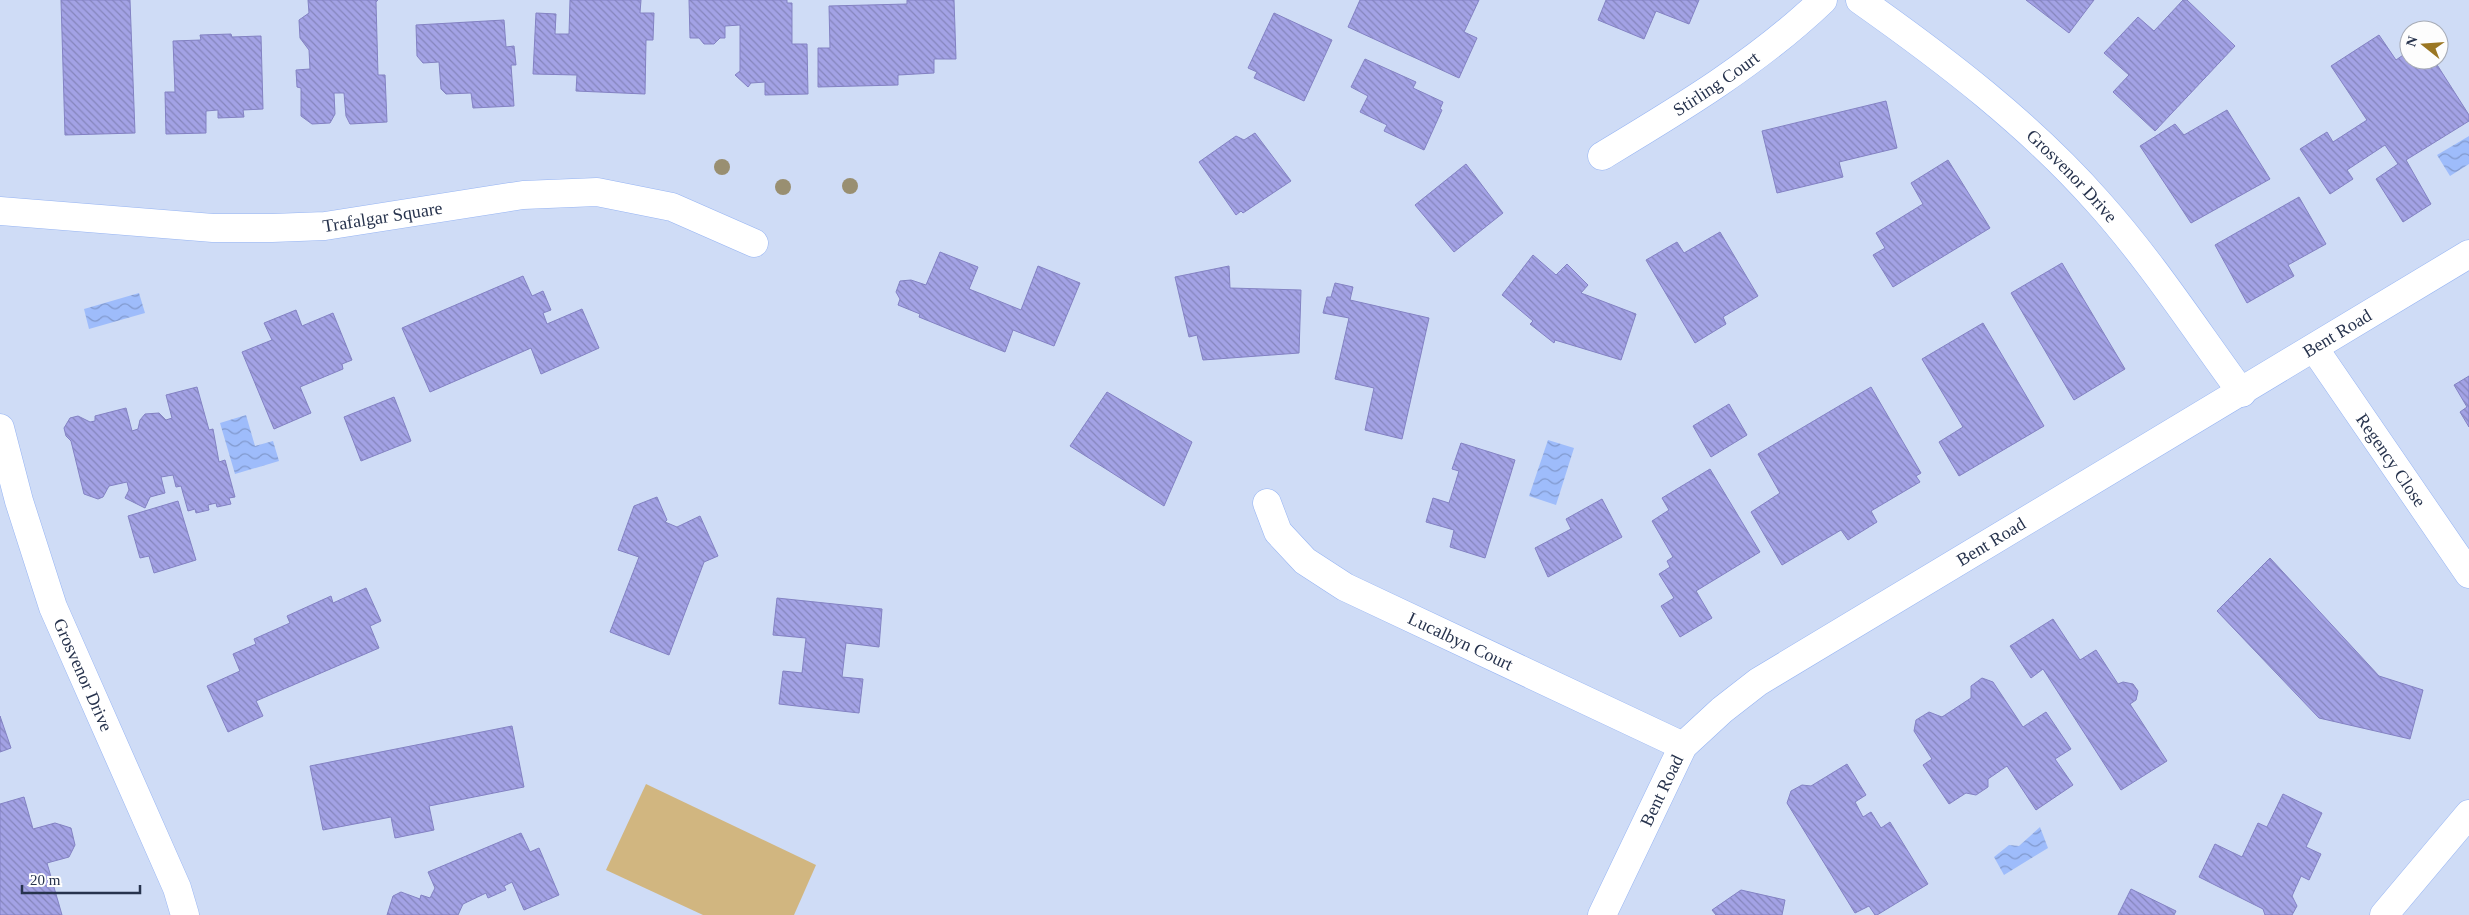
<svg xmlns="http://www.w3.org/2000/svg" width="2469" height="915" viewBox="0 0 2469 915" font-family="'Times New Roman',serif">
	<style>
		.green { fill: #d1b680 }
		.water { fill: url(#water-waves) }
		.building { fill: url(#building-back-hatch); stroke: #8382c3 }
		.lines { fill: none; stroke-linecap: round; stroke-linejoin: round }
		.minor-casing { stroke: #96b4f3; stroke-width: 29 }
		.minor { stroke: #fff; stroke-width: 28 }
		.tree { fill: #998f71 }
		.labels { text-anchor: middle; stroke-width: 4; stroke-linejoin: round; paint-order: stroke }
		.street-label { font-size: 18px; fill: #27334d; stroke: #fdfdfd }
	</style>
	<defs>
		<pattern id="water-waves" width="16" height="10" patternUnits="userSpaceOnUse" patternTransform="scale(1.25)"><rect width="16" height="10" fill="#9ebcfb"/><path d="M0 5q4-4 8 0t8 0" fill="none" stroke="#8199cd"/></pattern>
		<pattern id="building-back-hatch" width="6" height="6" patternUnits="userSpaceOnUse" patternTransform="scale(1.25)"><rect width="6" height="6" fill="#a3a2e5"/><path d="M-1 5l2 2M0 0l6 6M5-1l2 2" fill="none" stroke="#8585bc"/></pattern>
	</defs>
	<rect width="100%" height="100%" fill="#cfdcf6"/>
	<path class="green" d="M646 784 816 865 794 915H703L606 870Z"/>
	<path class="water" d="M2469 136V164L2450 176 2437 155Z
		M139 293 145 313 89 329 84 309Z
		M246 415 255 446 273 441 279 461 235 474 220 423Z
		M1548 440 1574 448 1556 505 1529 496Z
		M2040 827 2048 848 2004 875 1994 857 2009 845 2019 846Z"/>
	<path class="building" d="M61 0H130L135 133 65 135Z
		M308 0H378L376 2 378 75H385L387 122 350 124 346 116 344 93H334L335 114 330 123 312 124 301 116V88L297 87 296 70 310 69 309 50 300 38 299 20 309 13Z
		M570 0H641L640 13H654L653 40H646L645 94 576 91 577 75 533 74 536 13 556 14 555 34H569Z
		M689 0H787V3H792V44H807L808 94 765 95V82L751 83 748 87 735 75 740 71V25L725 26V38H720L714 44H704L699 38H690Z
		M907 0H954L956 59H934V73L898 75V85L818 87V48H830L829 6 907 4Z
		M1360 0H1479L1464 32 1477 38 1459 78 1348 27Z
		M1606 0H1699L1689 24 1656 11 1644 39 1598 20Z
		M2026 0H2094L2069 33Z
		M2183 0H2187L2235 46 2155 131 2113 92 2129 75 2104 53 2138 17 2154 31Z
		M1274 13 1332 40 1304 101 1254 78 1257 72 1248 68Z
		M504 20 506 47 514 46 516 65H511L514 106 473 108 471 93 446 94 441 89 439 62 423 63 417 56 416 25Z
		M231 34 232 37 261 36 263 109 243 110 244 117 218 118V110L206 111V133L166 134 165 92H175L173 41 201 40 200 35Z
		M2379 35 2396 60 2409 51V60H2434L2469 115V121L2406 160 2431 204 2403 222 2376 179 2398 164 2385 145 2347 170 2353 179 2330 194 2300 149 2327 132 2333 142 2367 120 2331 66Z
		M1365 59 1416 82 1413 88 1443 102 1440 109 1442 110 1424 150 1384 131 1387 125 1360 112 1368 96 1351 87Z
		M1886 101 1897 148 1839 162 1843 177 1777 193 1762 131Z
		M2227 110 2270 179 2191 223 2140 146 2175 124 2184 135Z
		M1255 133 1291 181 1243 213 1241 211 1236 215 1199 162 1236 136 1244 140Z
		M1948 160 1990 228 1893 287 1873 255 1885 248 1876 233 1923 204 1911 183Z
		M1466 164 1503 213 1454 252 1415 205Z
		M2299 197 2326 244 2288 265 2294 276 2247 303 2215 245Z
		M1720 232 1758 296 1723 317 1726 324 1695 343 1646 260 1677 242 1684 253Z
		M940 252 978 267 969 289 1021 310 1038 266 1080 283 1054 346 1013 330 1005 352 919 317 920 314 898 305 900 299 896 292 900 281 911 280 926 285Z
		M1533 255 1556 275 1567 264 1588 285 1581 293 1636 314 1621 360 1555 340 1554 343 1530 324 1533 321 1502 295Z
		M2062 263 2125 369 2074 400 2011 293Z
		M1229 266 1230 288 1301 290 1299 353 1203 360 1197 335 1189 337 1175 277Z
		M523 276 532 296 543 291 551 310 543 313 547 324 582 309 599 348 541 374 531 348 430 392 402 328Z
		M1335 283 1353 287 1350 300 1429 318 1402 439 1365 430 1374 388 1335 379 1349 318 1323 313 1327 297H1331Z
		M296 310 302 326 333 313 352 360 342 364 343 369 300 387 311 413 274 429 242 352 272 340 264 323Z
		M1983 323 2044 426 1959 476 1939 442 1963 427 1922 359Z
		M2469 376V427L2460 412 2467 407 2454 385Z
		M197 387 209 430 213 429 219 462 225 460 235 497 229 498 231 504 217 507 216 503 208 505 209 510 196 513 195 509 188 511 181 486 176 487 173 475 161 477 165 493 150 497 145 508 125 498 129 490 127 482 109 486 103 497 98 499 84 494 71 441 66 436 64 428 70 418 78 416 90 422 95 421V416L126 408 132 431 138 429 140 420 145 414 159 413 166 420 172 418 166 395Z
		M1871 387 1921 473 1916 476 1920 482 1871 511 1877 522 1848 540 1841 530 1782 565 1751 512 1780 493 1758 454Z
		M1107 392 1192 442 1164 506 1070 446Z
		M394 397 411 441 361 461 344 417Z
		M1729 404 1747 435 1711 457 1693 426Z
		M1461 443 1515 460 1485 558 1450 547 1454 530 1426 522 1433 498 1449 503 1459 471 1452 469Z
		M1710 469 1760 552 1696 591 1712 618 1680 637 1661 606 1674 598 1659 574 1670 567 1667 561 1673 557 1652 521 1669 510 1662 498Z
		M657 497 667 520 665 522 677 527 700 516 718 556 704 562 669 655 610 632 639 557 618 550 634 506Z
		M1602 499 1622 537 1548 577 1535 548 1571 529 1566 519Z
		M178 501 196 560 154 573 149 556 140 558 128 516Z
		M2270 558 2379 676 2423 690 2410 739 2319 718 2217 611Z
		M366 588 381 621 370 626 379 648 256 701 263 716 228 732 207 686 240 671 233 654 256 644 254 639 290 623 287 616 331 596 333 603Z
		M777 598 882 609 879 647 846 643 842 677 863 679 859 713 779 704 783 671 802 673 806 638 773 635Z
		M2053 619 2080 660 2096 650 2118 684 2123 682 2133 684 2138 691 2136 700 2130 704 2167 761 2121 790 2043 669 2031 678 2010 646Z
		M1982 678 1993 682 2023 727 2046 712 2071 749 2055 759 2073 785 2036 810 2007 766 1988 779V787L1976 795 1966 793 1949 804 1923 765 1932 759 1914 731 1916 720 1929 712 1942 717 1971 698V686Z
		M0 716 11 748 0 752Z
		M512 726 524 787 429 806 434 830 395 838 391 817 323 830 310 766Z
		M1847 764 1866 795 1855 802 1863 817 1871 812 1881 828 1890 822 1928 884 1877 915H1875L1869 906 1855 913 1787 803 1791 791 1802 785 1811 786Z
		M2283 794 2322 813 2306 847 2321 854 2309 880 2301 876 2292 896 2297 906 2292 915H2265L2263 909 2199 877 2215 844 2242 857 2258 823 2267 827Z
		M24 797 33 829 55 823 71 828 75 845 69 857 47 863 62 915H0V804Z
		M521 833 530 852 539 848 559 895 524 910 512 882 504 886 506 890 488 898 486 893 463 904 458 915H387L393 896 401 892 420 899 421 895 430 898 435 888 428 872Z
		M2131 889 2176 911 2174 915H2118Z
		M1741 890 1785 900 1782 915H1716L1712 910Z"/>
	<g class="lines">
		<g class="minor-casing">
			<g id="minor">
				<path id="s1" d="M1860 0C1945 60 2029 124 2098 202 2151 261 2195 329 2242 393"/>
				<path id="s2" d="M1602 156C1680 109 1757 63 1823 0"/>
				<path id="s3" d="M0 211 213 228H272L325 226 523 195 597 192 672 207 754 243"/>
				<path id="s4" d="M2314 348 2469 574"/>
				<path id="s5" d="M0 428 19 501 53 607 177 888 185 915"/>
				<path id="s6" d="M1267 503 1278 532 1305 561 1345 587 1683 746"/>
				<path id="s7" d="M1602 915 1683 746 1722 710 1758 682 2469 254"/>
				<path d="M2384 915 2469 814"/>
			</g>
		</g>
		<use href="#minor" class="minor"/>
	</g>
	<g class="tree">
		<circle cx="722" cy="167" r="8"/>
		<circle cx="850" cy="186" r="8"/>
		<circle cx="783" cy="187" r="8"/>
	</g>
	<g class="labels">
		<g class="street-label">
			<text dy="6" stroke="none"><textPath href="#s2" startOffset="135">Stirling Court</textPath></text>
			<text dy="6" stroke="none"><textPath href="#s1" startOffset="276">Grosvenor Drive</textPath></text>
			<text dy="6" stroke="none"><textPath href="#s3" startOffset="384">Trafalgar Square</textPath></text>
			<text dy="6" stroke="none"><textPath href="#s7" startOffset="962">Bent Road</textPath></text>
			<text dy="6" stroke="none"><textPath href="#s4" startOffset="136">Regency Close</textPath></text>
			<text dy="6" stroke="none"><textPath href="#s7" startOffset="558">Bent Road</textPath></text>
			<text dy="6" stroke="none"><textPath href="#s6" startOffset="246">Lucalbyn Court</textPath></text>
			<text dy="6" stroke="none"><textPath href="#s5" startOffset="261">Grosvenor Drive</textPath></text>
			<text dy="6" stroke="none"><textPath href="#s7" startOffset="138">Bent Road</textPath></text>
		</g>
	</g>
	<g transform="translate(2424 45) rotate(287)"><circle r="24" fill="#fdfdfd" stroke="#a7acb7"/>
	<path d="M0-4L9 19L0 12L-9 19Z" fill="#9b7723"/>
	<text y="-8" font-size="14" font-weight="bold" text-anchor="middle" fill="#27334d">N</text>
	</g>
	<path d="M22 885v8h118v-8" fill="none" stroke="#27334d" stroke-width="2.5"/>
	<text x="30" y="885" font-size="15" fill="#27334d" stroke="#fdfdfd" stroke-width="4" paint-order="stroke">20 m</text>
</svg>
